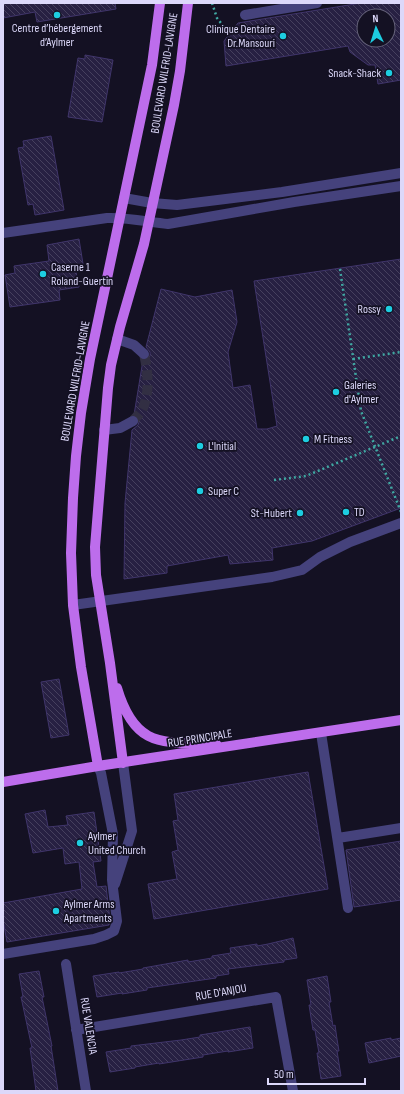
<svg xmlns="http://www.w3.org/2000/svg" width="404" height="1094" viewBox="0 0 404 1094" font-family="'Sofia Sans Condensed',sans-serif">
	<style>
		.building { fill: url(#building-back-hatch); stroke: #40356b; fill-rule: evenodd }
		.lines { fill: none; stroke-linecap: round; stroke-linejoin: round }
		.minor-tunnel { stroke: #322f43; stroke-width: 10; stroke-dasharray: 10 5; stroke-linecap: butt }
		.path { stroke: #3fa8a2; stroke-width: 2.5; stroke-dasharray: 2 3; stroke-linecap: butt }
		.minor { stroke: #45427c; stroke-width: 10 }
		.major { stroke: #bd6dec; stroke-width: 10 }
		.poi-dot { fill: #1dcde1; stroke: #141123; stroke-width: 1.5 }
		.labels { text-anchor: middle; stroke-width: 3.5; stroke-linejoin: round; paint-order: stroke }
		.poi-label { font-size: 12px; fill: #dcd8fa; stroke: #141123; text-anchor: start }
		.street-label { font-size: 12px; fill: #dcd8fa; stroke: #141123 }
	</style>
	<defs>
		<pattern id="building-back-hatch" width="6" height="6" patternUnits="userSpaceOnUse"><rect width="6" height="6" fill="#272042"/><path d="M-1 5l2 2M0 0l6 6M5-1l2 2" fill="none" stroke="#46405e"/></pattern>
	</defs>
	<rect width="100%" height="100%" fill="#141123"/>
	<path class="building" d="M3 3H115L116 9 37 22 35 12 3 18Z
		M361 3H401V80L378 84 375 65H368L350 52 348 46 226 66 224 41 238 23ZM364 16H388V40H364Z
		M85 55 113 60 102 122 68 117 78 58 85 59Z
		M51 136 64 210 35 215 33 204 28 205 18 148 24 147 23 141Z
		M79 239 84 270 76 272 79 287 59 290 60 300 10 307 5 275 15 273 14 266 49 261 47 245Z
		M401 259V508L312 541 272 548 273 560 230 564 228 555 167 566V573L124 579 125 503 132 430 138 425 139 422 138 418 134 415 143 360H146L150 356V352L146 347 161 289 195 297 232 290 237 322 228 352 233 388 250 385 257 429H267L277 426 254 281Z
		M59 679 69 735 51 738 41 682Z
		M308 772 328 889 154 919 148 884 177 879 172 852 178 850 173 821 178 820 174 794Z
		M45 810 48 827 68 825 66 816 94 812 101 861 93 862 97 887 106 886 110 920 109 925 7 942 3 920V903L82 889 79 862 65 864 63 848 33 853 25 814Z
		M401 841V900L354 907 346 850Z
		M293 938 297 958 284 960V962L228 969 229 974 216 976V978L147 988V990L122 994V993L97 997 93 976 119 972V973L143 969V968L188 960V962L212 958V956L231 953 230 948 257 944V946L268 944Z
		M39 971 44 997H42L52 1046H51L58 1091H36L30 1048H32L21 997H23L19 974Z
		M327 976 331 1002H329L333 1026 335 1025 337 1039 339 1051H337L341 1076 321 1079 317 1053H319L317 1042 315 1030H313L309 1005H311L307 980Z
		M250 1027 253 1048 228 1052V1051L203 1055V1057L159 1064V1063L135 1067V1068L110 1072 106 1052 131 1048V1046L181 1040 200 1037V1035Z
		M391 1038V1040L401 1038V1056L369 1063 365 1043Z"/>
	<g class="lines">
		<path class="minor-tunnel" d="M133 421C136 417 141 413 143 408 150 392 148 371 144 354"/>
		<path class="path" d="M212 3 217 18 224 27
			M340 269 361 411 401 512
			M353 359 401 352
			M274 480 306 476 401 436"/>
		<path class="minor" d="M245 15 317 3
			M124 198 152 203 177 205 282 192 401 173
			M3 233 107 218C127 217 148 222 168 224L294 202 401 186
			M117 339 134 345 144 354
			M104 430 120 428 133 421
			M73 605 272 577 302 570 320 557 350 542 401 523
			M321 733 348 908
			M338 838 401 828
			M115 884 132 831 123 763
			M3 954 94 939 106 935 114 931 117 921 112 880 113 834 101 773 98 766
			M66 964 86 1091
			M76 1030 276 997 293 1091"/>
		<path class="major" d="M117 688C135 749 163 742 216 744
			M123 763 110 663 96 575 95 547 108 388 111 365 120 327 144 244 174 105 180 71 188 3
			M98 766 81 667 73 605 71 553 73 498 76 456 81 413 90 359 152 65 160 3
			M3 782 98 766 401 720"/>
	</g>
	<g class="poi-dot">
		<circle cx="57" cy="15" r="4"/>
		<circle cx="283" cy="36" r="4"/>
		<circle cx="389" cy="73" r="4"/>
		<circle cx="43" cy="274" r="4"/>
		<circle cx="389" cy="309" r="4"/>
		<circle cx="336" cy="392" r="4"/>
		<circle cx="306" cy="439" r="4"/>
		<circle cx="200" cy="446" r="4"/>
		<circle cx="200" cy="491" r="4"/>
		<circle cx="346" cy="512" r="4"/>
		<circle cx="300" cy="513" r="4"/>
		<circle cx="80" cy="843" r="4"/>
		<circle cx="56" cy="911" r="4"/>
	</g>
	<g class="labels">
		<g class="poi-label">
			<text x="57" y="32" text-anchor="middle">Centre d’hébergement<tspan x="57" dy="14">d’Aylmer</tspan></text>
			<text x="275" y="33" text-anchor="end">Clinique Dentaire<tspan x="275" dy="14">Dr.Mansouri</tspan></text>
			<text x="381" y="77" text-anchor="end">Snack-Shack</text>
			<text x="51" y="271">Caserne 1<tspan x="51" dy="14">Roland-Guertin</tspan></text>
			<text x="381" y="313" text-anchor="end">Rossy</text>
			<text x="344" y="389">Galeries<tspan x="344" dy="14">d'Aylmer</tspan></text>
			<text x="314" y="443">M Fitness</text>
			<text x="208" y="450">L'Initial</text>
			<text x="208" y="495">Super C</text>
			<text x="354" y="516">TD</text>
			<text x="292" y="517" text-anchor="end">St-Hubert</text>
			<text x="88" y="840">Aylmer<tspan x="88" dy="14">United Church</tspan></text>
			<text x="64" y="908">Aylmer Arms<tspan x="64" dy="14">Apartments</tspan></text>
		</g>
		<g class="street-label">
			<text transform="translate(164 73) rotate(-81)" y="4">BOULEVARD WILFRID-LAVIGNE</text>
			<text transform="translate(75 381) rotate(-80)" y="4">BOULEVARD WILFRID-LAVIGNE</text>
			<text transform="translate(200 738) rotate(-9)" y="4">RUE PRINCIPALE</text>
			<text transform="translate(221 992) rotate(-10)" y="4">RUE D'ANJOU</text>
			<text transform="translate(89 1026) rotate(81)" y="4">RUE VALENCIA</text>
		</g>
	</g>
	<rect width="404" height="1094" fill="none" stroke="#dcd8fa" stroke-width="8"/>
	<g transform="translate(376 28) rotate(356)"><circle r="19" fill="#141123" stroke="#646179"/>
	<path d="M0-3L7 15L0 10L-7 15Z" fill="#1dcde1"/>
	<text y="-6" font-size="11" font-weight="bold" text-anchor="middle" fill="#dcd8fa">N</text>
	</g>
	<path d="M268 1078v6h97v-6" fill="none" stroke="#dcd8fa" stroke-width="2"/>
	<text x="274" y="1078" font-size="12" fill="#dcd8fa" stroke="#141123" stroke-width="3" paint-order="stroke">50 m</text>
</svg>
